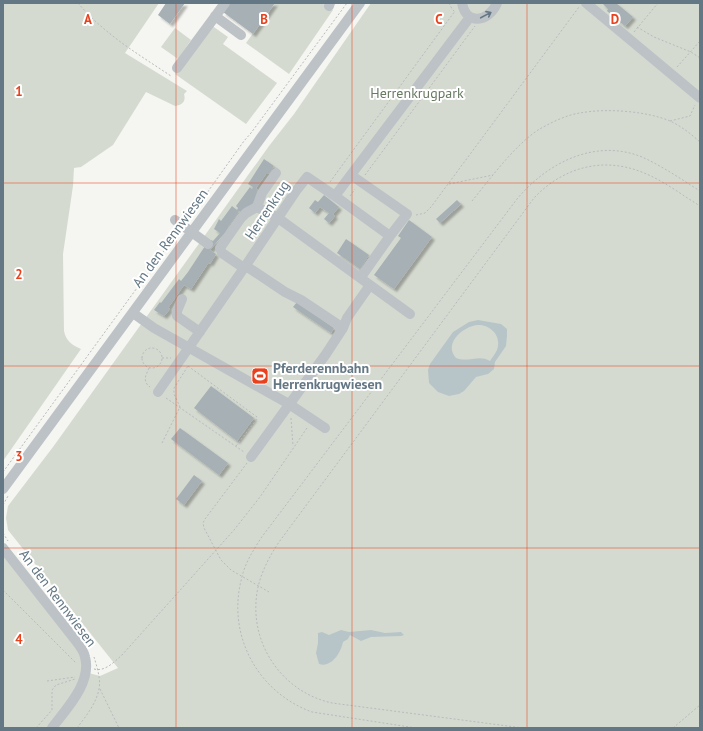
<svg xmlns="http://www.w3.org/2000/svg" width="703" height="731" viewBox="0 0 703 731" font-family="'PT Sans',sans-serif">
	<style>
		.green { fill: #d5dad0 }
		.water { fill: #b7c5c9; fill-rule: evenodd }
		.building { fill: #a7b0b5; filter: url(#shadow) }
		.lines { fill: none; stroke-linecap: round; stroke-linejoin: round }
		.path { stroke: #b7bbbd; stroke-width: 1; stroke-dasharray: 2 2; stroke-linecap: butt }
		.minor { stroke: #bdc2c6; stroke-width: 10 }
		.oneway { stroke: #637784 }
		.grid { fill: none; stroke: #e9411d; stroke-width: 1; stroke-opacity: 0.55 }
		.labels { text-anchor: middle; stroke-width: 4; stroke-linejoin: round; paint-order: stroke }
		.park-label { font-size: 14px; fill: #687a62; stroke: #fff }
		.street-label { font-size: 14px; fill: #637784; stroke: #fff }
		.poi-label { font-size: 14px; font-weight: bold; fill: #637784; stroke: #fff; text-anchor: start }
		.grid-label { font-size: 13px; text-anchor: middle; font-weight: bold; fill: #e9411d; stroke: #fff; stroke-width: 4; stroke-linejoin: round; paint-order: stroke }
	</style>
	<defs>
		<filter id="shadow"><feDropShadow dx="3" dy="3" stdDeviation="1" flood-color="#0004"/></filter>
	</defs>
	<rect width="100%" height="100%" fill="#f5f5f1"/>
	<path class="green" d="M3 3H159L125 53 187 91 184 94C186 101 183 105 175 106L146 92 113 145 81 167 74 168 73 186 63 254 64 331C66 341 72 345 81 349L3 461Z
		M275 3H322L333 10 289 74 246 43Z
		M371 3H700V728H3V554L79 651 82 661 81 671 100 676 118 668 8 530 6 518 8 506 53 447 269 146 294 114Z
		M211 25 228 37 223 44 277 83 246 124 175 74Z
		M175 28 191 40 178 59 161 47Z"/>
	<path class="water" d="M478 320 501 324 507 329V336L506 346 495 362 494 369 488 374 476 377 464 391 459 394 449 396 438 392 429 383 428 370 430 364 453 332 469 322ZM478 325C491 325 502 336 497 350 495 354 492 358 490 361 479 354 468 363 456 358 443 344 463 326 478 325Z
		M341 630 349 632 371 630 385 633 401 632 404 635 401 636 371 637 361 641 350 635 348 639 343 642C341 652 332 668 319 664L316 653 318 643V633L322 632 329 635Z"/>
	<path class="building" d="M166 3H185L170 24 158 15Z
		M229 3H275L253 34 223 12Z
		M602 3H616L633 17 625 26 607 11 608 9Z
		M264 159 274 166 269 174H266L256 188 260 192 246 213H241L239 211 228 227 229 228 210 250 216 254 210 264 209 262 191 289 184 285 168 308 170 309 164 316 154 310 160 302 161 303 179 279 181 281 188 272 205 246 211 240 213 241 220 233 214 229 219 219 221 221 232 206 237 210 238 208 236 206 250 187 252 189 253 187 248 184Z
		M324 195 339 207 333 214 335 216 329 223 324 219 329 213 320 207 315 213 309 208 315 200 318 202Z
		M457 200 461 204 440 223 436 219Z
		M409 220 432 237 394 289 374 275 401 238 398 236Z
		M346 239 369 255 360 269 337 253Z
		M297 302 334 328 331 333 293 307Z
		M211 386 254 418 237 441 194 408Z
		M180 428 228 463 219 475 171 439Z
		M194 475 202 481 184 505 176 499Z"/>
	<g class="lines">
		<path class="path" d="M78 3C104 34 138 54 171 76
			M449 3 452 9 455 12
			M637 27 654 37 691 52 700 58
			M634 32 658 3
			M677 67 700 41
			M670 121 690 116 695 105
			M365 175 475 26
			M330 182 455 11
			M449 184 493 175
			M350 196 355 189
			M472 201C490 179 514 146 538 130 550 123 566 115 580 113 606 108 646 111 670 121 681 126 691 134 700 142
			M416 215 425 213 431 207 579 7
			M189 218 244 141 251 133 347 3
			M142 358a10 10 0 1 1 20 0a10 10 0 1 1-20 0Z
			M162 358H171
			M188 366 257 417V419L236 446
			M149 368C146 375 142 381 150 387
			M166 398 244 452
			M291 418 293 446
			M162 443 180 407 174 394V388L188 366
			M247 463 205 519 203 523 204 528 221 560 231 570 269 592
			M3 472 177 233
			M3 505 8 496
			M3 533 8 541
			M3 590 76 663
			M94 669C105 672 114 662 122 655L234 530 260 497 307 428
			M47 681 75 677
			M100 689 119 728
			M36 728 52 710V690L56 685 75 679
			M77 728C86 716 96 704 99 689 101 679 97 667 94 657
			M416 728 312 712C257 692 226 634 242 577 245 563 253 551 261 538L517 199C547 163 595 138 642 157 662 166 681 179 700 191
			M523 728 332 703C286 693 253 650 256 602 257 580 267 560 279 542L534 198C563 167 604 156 644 173 664 181 682 195 700 206
			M673 728 700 705
			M699 728 700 727"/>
		<path class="minor" d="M462 3C466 26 489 22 497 3
			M586 3 700 98
			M329 6 330 3
			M215 16 241 35
			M177 68 225 3
			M335 196 390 236 407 214 351 175
			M175 220 208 244
			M246 266 285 292 301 300 343 328
			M244 268 222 253 220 248 241 218 246 213 257 207 262 193 276 173
			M361 277 390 236
			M370 285 410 314
			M182 299 177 311V316L200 332
			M133 313 154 328 289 404 325 428
			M158 392 244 268 296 191 307 177 335 196 470 17
			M251 457 326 354 343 328 347 318 370 285 278 218 257 207
			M3 489 360 3
			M3 548 76 641C80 646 84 651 85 657 92 683 66 709 52 728"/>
	</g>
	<defs><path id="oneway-shaft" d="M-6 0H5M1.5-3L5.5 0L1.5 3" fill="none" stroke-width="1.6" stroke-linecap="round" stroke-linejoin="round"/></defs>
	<use class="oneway" href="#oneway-shaft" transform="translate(486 15) rotate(-28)"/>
	<path class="grid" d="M176 3V728M352 3V728M527 3V728M3 183H700M3 366H700M3 548H700"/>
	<defs>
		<g id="stadium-square" transform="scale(0.9)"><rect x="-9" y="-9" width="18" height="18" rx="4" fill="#e9411d" stroke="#fff"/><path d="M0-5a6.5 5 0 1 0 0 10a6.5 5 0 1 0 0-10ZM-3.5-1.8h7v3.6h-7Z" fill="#fff"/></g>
	</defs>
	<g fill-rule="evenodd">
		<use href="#stadium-square" x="260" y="376"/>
	</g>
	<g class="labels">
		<g class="park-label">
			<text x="417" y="98">Herrenkrugpark</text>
		</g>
		<g class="street-label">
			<text transform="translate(267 210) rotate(-56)" y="5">Herrenkrug</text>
			<text transform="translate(170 238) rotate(-54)" y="5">An den Rennwiesen</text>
			<text transform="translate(58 598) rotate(53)" y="5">An den Rennwiesen</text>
		</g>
		<g class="poi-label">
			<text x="273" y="373">Pferderennbahn<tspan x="273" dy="16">Herrenkrugwiesen</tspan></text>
		</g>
	</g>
	<g class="grid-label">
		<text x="88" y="24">A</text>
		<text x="264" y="24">B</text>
		<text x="439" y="24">C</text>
		<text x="615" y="24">D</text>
		<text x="19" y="96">1</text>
		<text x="19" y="279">2</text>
		<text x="19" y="461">3</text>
		<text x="19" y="644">4</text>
	</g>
	<rect width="703" height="731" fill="none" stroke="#637784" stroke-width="8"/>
</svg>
